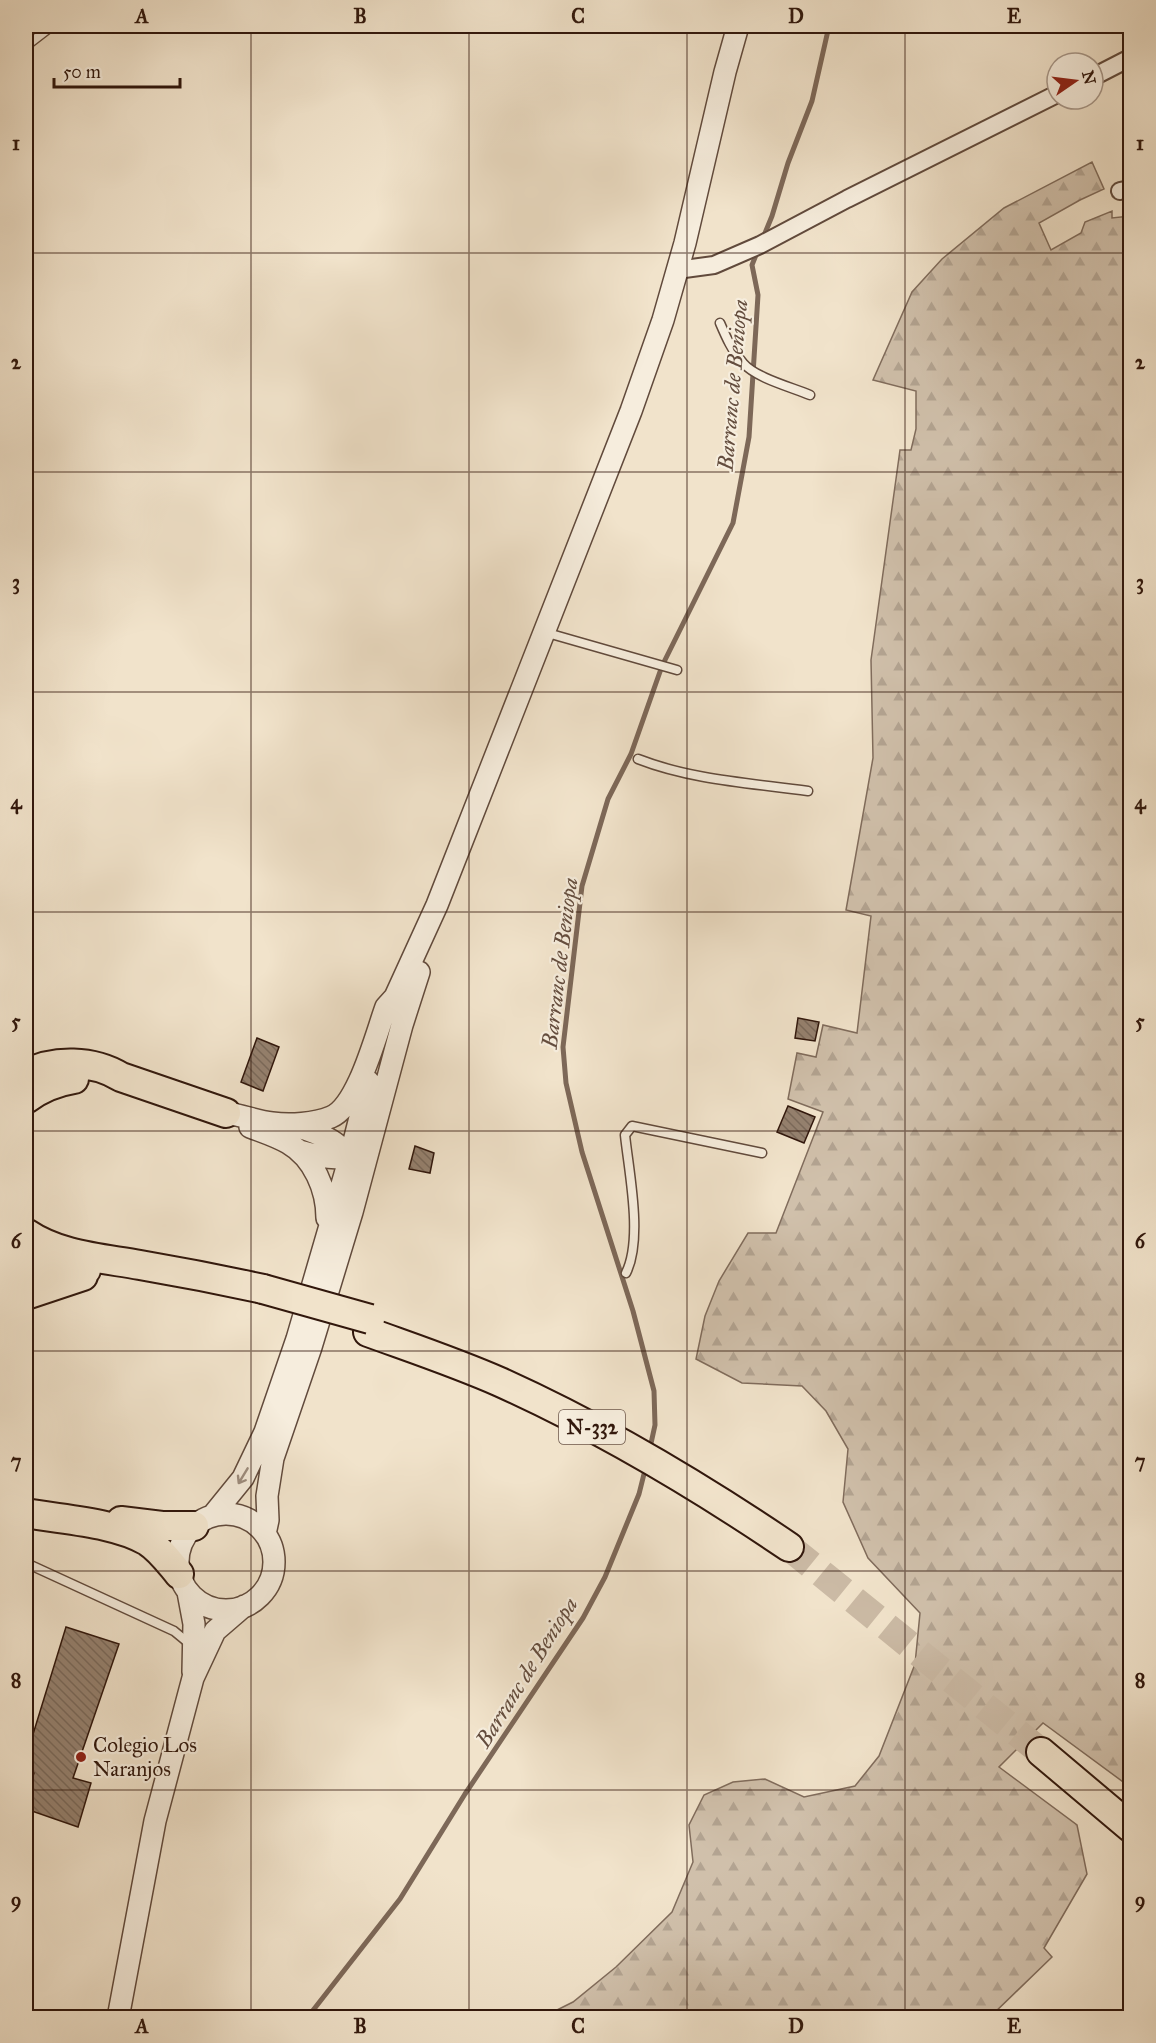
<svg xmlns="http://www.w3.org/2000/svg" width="1156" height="2043" viewBox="0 0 1156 2043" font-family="'IM FELL Great Primer',serif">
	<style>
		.forest { fill: url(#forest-firs); stroke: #806c5c; stroke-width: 1.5 }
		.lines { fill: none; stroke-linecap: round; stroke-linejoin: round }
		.stream { stroke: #7d6858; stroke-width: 5 }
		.building { fill: url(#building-back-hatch); stroke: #31170c; stroke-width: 1.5 }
		.trunk-tunnel { stroke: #cbbaa5; stroke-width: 28; stroke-dasharray: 28 14; stroke-linecap: butt }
		.service-casing { stroke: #614a3c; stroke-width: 11 }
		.minor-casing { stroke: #614a3c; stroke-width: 20 }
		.tertiary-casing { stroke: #614a3c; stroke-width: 24 }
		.trunk-casing { stroke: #31170c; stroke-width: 32 }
		.service { stroke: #f6eddd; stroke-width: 8 }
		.minor { stroke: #f6eddd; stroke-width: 16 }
		.tertiary { stroke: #f6eddd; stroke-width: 21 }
		.trunk { stroke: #f1e3cb; stroke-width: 28 }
		.trunk-bridge-casing { stroke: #31170c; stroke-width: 32; stroke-linecap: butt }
		.trunk-bridge { stroke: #f1e3cb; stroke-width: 28 }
		.oneway { stroke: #9d8d7f }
		.grid { fill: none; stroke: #31170c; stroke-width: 1.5; stroke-opacity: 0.55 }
		.poi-dot { fill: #8f2418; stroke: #f6eddd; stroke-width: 2 }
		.labels { text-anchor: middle; stroke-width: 4.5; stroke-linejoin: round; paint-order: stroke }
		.shield { fill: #f6eddd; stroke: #6c574b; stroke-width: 1.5 }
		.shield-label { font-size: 20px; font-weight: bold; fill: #31170c }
		.poi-label { font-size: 21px; fill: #31170c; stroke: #f6eddd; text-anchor: start }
		.water-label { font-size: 22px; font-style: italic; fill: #644d3e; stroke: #f6eddd }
		.neatline { fill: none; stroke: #31170c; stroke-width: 2 }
		.grid-label { font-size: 20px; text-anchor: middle; font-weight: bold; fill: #31170c }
	</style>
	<defs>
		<pattern id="forest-firs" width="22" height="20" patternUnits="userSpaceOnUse" patternTransform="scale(1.5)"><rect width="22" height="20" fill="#d0c0ab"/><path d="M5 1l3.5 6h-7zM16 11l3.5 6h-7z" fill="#b3a492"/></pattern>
		<pattern id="building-back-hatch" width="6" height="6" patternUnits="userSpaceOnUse" patternTransform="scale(1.5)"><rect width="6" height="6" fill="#95816f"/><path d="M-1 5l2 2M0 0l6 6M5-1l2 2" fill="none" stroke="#7a695a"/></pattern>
	</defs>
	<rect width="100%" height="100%" fill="#f1e3cb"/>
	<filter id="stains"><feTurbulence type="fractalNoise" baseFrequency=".00333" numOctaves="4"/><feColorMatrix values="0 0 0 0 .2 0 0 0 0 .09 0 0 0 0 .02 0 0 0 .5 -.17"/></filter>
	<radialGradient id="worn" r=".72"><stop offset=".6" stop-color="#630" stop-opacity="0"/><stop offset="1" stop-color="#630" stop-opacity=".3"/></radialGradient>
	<path class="forest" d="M1092 162 1104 189 1080 200 1039 223 1051 250 1081 233 1085 222 1112 211V218L1130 216V1787L1043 1723 999 1767 1077 1825 1087 1874 1044 1948 1052 1957 990 2017H543L573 2002 616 1967 672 1912 693 1862 689 1825 704 1795 733 1782 765 1779 804 1797 855 1786 879 1756 915 1664 920 1613 868 1558 843 1502 848 1449 826 1411 802 1386 742 1383 696 1359 705 1316 719 1281 748 1233H776L823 1112 788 1099 797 1053 816 1057 823 1025 857 1033 871 916 846 910 873 758 871 660 900 450H911L916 429V391L873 380 912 292 942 259 1004 208Z"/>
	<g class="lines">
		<path class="stream" d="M763 238 772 216 788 163 812 101 829 26
			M650 1448 655 1425 654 1391 633 1311 582 1152 566 1083 563 1047 582 886 608 799 631 754 662 666 733 523 749 437 758 295 752 265 758 250
			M307 2018 400 1899 465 1794 583 1618 605 1577 639 1494 646 1466"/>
	</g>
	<path class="building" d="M798 1018 819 1022 815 1041 795 1038Z
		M257 1038 279 1047 263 1091 241 1082Z
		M788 1106 815 1117 804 1143 777 1132Z
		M415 1146 434 1153 430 1173 409 1169Z
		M66 1627 119 1644 73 1778 91 1783 78 1827 26 1809V1797L34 1773 26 1768V1757Z"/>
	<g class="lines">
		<path class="trunk-tunnel" d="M789 1547 1041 1752"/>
		<g class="service-casing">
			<path id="service" d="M26 46 52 26
				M720 323C726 337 732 351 743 363 756 378 791 387 810 395
				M544 632 677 670
				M638 759C692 780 751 783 808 791
				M626 1273C643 1239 629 1173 625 1135L632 1126 762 1153
				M26 1563 174 1631 191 1645"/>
		</g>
		<g class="minor-casing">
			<path id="minor" d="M1093 77 1130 58
				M1120 191 1130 189
				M677 270 714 265 760 245 847 199 1057 94"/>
		</g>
		<g class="tertiary-casing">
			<path id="tertiary" d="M226 1113C242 1115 256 1121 272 1123 290 1125 314 1124 331 1117 358 1106 376 1034 386 1007L395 997 437 905 631 411 663 320 685 243 725 72 738 26
				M293 1125C317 1133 344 1140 353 1167
				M250 1127C263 1132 276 1136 288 1143 314 1158 327 1190 327 1218
				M300 1151C321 1157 336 1161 358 1154L359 1152
				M178 1562a48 48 0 1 1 96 0a48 48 0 1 1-96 0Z
				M213 1515 243 1478 265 1432 297 1339 350 1157 369 1082
				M265 1534 268 1520 267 1496 273 1458 311 1347 352 1212 402 1025 419 972
				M188 1592 194 1624 193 1672
				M118 2018 155 1821 193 1678 215 1631 244 1606"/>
		</g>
		<g class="trunk-casing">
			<path id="trunk" d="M26 1074C54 1059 93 1060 121 1077L226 1113
				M26 1099C41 1088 55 1082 74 1079
				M26 1233C60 1256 101 1258 140 1265 181 1272 222 1280 263 1289
				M26 1265 86 1270
				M26 1295 83 1276
				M368 1332C412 1348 457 1363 500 1382 602 1428 696 1484 789 1547
				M26 1513C63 1520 114 1522 147 1541 160 1549 169 1562 179 1574
				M121 1521 162 1526H194
				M1041 1752 1130 1827"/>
		</g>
		<use href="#service" class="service"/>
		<use href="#minor" class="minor"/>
		<use href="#tertiary" class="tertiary"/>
		<use href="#trunk" class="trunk"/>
		<g class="trunk-bridge-casing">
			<path id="trunk-bridge" d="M263 1289 370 1319"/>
		</g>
		<use href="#trunk-bridge" class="trunk-bridge"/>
	</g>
	<defs><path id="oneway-shaft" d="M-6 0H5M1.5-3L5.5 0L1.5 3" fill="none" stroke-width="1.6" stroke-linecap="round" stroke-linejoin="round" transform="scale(1.5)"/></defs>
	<use class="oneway" href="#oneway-shaft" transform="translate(243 1476) rotate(121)"/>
	<path class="grid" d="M251 26V2018M469 26V2018M687 26V2018M905 26V2018M26 253H1130M26 472H1130M26 692H1130M26 912H1130M26 1131H1130M26 1351H1130M26 1571H1130M26 1790H1130"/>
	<circle class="poi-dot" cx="81" cy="1757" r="6"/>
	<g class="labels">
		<rect class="shield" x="559" y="1410" width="66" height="34" rx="4.5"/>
		<g class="shield-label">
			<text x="592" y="1434">N-332</text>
		</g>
		<g class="poi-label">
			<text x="93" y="1752">Colegio Los<tspan x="93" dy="24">Naranjos</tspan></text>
		</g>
		<g class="water-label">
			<text transform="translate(732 385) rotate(-85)" y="8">Barranc de Beniopa</text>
			<text transform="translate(559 963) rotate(-83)" y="8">Barranc de Beniopa</text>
			<text transform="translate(526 1672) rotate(-58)" y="8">Barranc de Beniopa</text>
		</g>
	</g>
	<rect width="1156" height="2043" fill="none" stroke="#f1e3cb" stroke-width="66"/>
	<g transform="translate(1075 81) rotate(76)"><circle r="28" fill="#f6eddd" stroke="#a79789" stroke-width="1.5"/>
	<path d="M0-4.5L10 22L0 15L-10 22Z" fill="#8f2418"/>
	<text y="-9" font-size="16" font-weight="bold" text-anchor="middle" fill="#31170c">N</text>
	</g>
	<path d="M54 78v9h126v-9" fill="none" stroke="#31170c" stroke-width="3"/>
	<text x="63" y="78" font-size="18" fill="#31170c" stroke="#f6eddd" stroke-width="4.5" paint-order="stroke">50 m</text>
	<rect x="33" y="33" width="1090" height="1977" class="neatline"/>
	<g class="grid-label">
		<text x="142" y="23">A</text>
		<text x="360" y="23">B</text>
		<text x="578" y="23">C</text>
		<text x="796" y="23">D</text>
		<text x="1014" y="23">E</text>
		<text x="16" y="150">1</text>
		<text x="1140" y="150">1</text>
		<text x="16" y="369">2</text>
		<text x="1140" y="369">2</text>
		<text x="16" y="589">3</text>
		<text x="1140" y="589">3</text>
		<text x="16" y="809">4</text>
		<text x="1140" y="809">4</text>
		<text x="16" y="1028">5</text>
		<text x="1140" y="1028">5</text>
		<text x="16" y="1248">6</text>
		<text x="1140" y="1248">6</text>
		<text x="16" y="1468">7</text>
		<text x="1140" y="1468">7</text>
		<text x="16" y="1687">8</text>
		<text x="1140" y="1687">8</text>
		<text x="16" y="1907">9</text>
		<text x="1140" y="1907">9</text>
		<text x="142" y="2033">A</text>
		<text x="360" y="2033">B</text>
		<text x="578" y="2033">C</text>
		<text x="796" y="2033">D</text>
		<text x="1014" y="2033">E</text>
	</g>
	<rect width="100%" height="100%" filter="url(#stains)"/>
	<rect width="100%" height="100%" fill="url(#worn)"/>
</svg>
